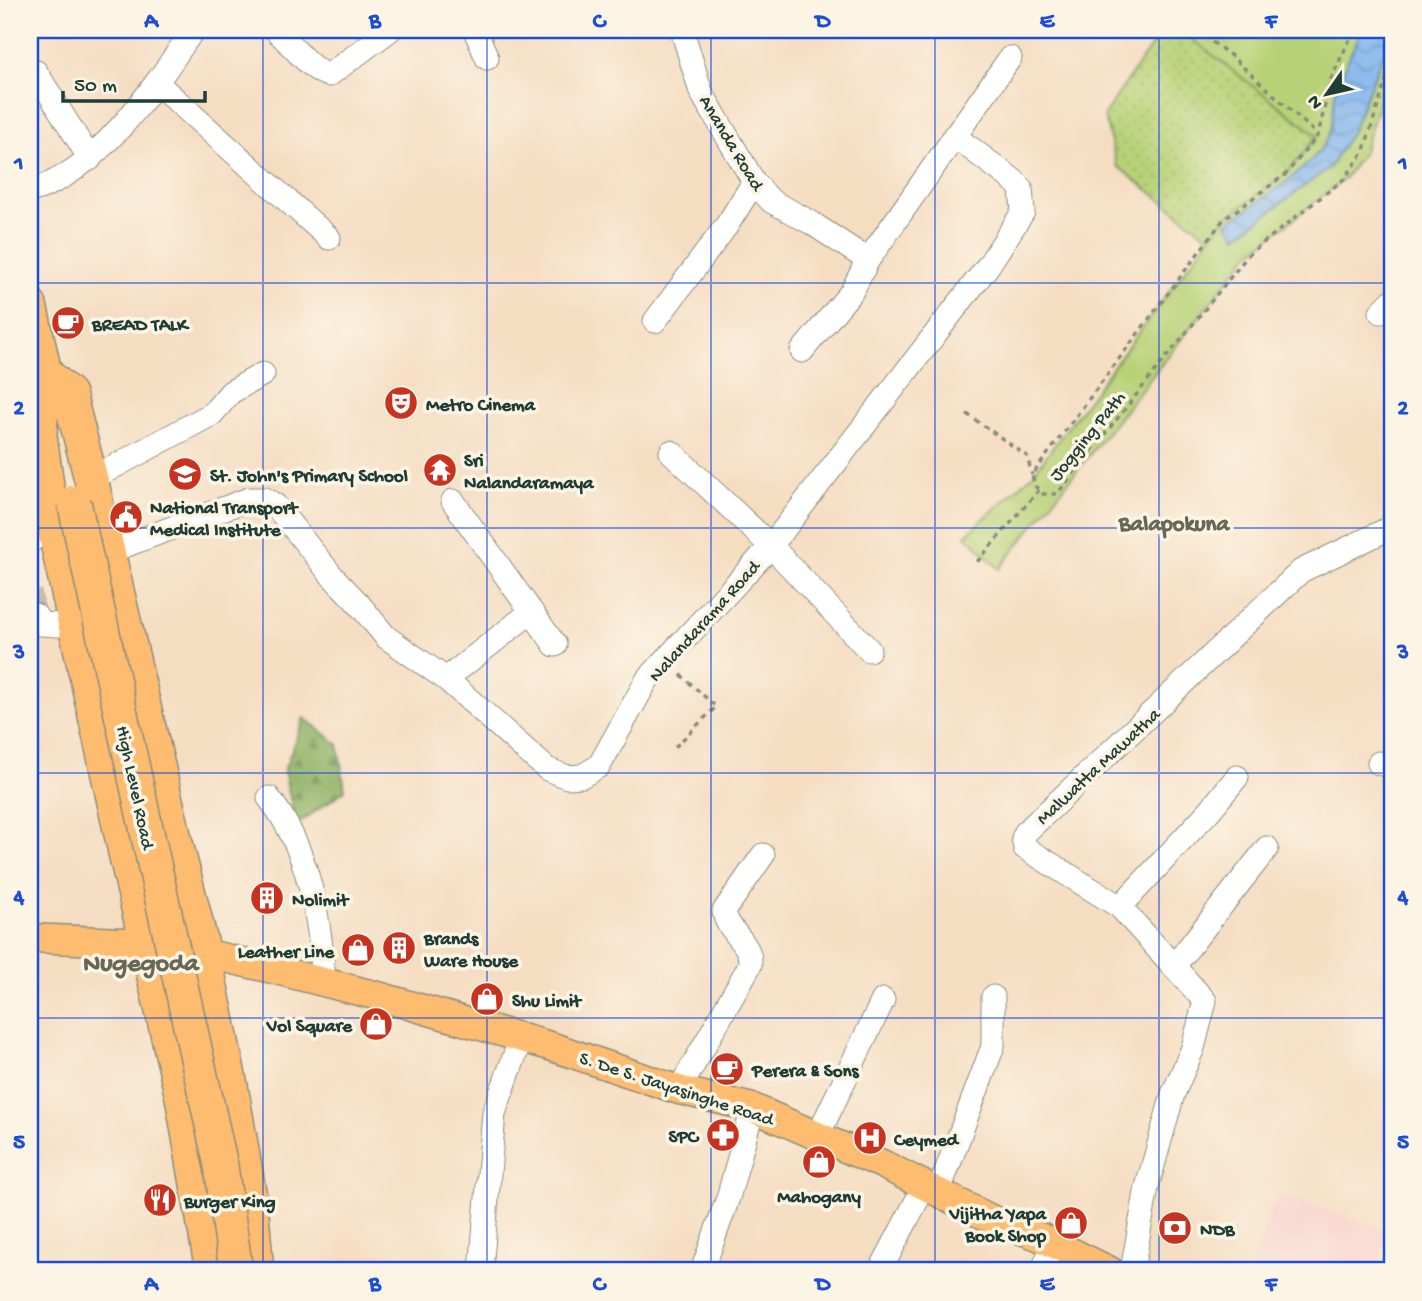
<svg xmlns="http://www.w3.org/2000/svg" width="1422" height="1301" viewBox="0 0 1422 1301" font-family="'Gochi Hand',sans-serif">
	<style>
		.built { fill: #f7d0cb }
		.grass { fill: url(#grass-dots); stroke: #6b8755; stroke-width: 2 }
		.forest { fill: url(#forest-firs); stroke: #58784e; stroke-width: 2 }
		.green { fill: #b7d176; stroke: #6b8755; stroke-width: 2 }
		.water { fill: url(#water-waves); stroke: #507a92; stroke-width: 2 }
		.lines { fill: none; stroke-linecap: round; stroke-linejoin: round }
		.minor-tunnel { stroke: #cabda6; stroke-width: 23; stroke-dasharray: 23 11; stroke-linecap: butt }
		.minor-casing { stroke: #8a8d7b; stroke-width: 25 }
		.major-casing { stroke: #8a8d7b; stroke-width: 31 }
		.highway-casing { stroke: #8a8d7b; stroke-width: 36 }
		.path { stroke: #8a8d7b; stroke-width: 3.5; stroke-dasharray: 5 5; stroke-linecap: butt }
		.minor { stroke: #fff; stroke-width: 23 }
		.major { stroke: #febc70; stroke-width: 28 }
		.highway { stroke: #febc70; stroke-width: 33 }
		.highway-bridge-casing { stroke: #8a8d7b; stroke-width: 36; stroke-linecap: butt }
		.highway-bridge { stroke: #febc70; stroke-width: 33 }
		.grid { fill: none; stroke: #1d4ed8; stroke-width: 2; stroke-opacity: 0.55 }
		.labels { text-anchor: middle; stroke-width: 7; stroke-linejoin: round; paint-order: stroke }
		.street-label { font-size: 19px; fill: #1f3d34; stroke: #fcf5e5 }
		.poi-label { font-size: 19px; font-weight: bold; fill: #1f3d34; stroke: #fcf5e5; text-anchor: start }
		.quarter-label { font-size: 23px; font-weight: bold; fill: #666855; stroke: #fcf5e5 }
		.district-label { font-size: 26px; font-weight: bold; fill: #666855; stroke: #fcf5e5 }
		.neatline { fill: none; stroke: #1d4ed8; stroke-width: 2.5 }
		.grid-label { font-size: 23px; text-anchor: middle; font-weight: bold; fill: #1d4ed8 }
	</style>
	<defs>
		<pattern id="grass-dots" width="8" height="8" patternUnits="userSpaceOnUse" patternTransform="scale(1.75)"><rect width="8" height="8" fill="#b7d176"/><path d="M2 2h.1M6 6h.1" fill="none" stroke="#9db467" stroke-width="1.8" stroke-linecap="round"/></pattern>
		<pattern id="forest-firs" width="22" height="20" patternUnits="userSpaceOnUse" patternTransform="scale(1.75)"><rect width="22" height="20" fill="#91b367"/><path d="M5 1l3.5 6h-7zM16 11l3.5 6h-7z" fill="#769356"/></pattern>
		<pattern id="water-waves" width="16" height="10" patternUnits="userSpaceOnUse" patternTransform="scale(1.75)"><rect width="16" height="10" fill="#82b6f0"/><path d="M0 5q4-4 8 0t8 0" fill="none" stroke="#6a95c3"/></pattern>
	</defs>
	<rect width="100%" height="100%" fill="#fcf5e5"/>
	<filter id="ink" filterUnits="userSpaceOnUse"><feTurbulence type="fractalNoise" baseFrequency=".0143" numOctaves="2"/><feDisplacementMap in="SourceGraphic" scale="14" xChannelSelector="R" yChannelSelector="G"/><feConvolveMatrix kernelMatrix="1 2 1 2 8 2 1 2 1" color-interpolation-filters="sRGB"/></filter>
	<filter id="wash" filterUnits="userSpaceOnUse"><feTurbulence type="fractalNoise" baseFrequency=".00686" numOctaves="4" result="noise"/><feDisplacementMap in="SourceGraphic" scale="28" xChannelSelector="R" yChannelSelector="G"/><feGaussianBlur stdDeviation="1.57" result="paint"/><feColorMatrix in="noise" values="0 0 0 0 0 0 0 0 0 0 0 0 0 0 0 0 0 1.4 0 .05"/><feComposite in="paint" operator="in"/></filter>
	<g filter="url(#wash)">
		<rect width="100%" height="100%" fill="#f5ddc2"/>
		<path class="built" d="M1277 1193 1389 1231 1376 1271H1249Z"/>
		<path class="grass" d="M1162 30H1180L1318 135 1286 174 1210 238 1117 166 1104 115Z"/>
		<path class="forest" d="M304 718 338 744 345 790 296 825 284 771Z"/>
		<path class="green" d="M1180 30H1392V62L1363 153 1344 179 1249 254 999 569 966 535 1032 475 1223 220 1286 174 1318 136Z"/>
		<path class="water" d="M1362 30H1392V33L1352 131 1330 167 1237 236 1227 223C1254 203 1311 170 1326 141 1335 126 1332 110 1335 94 1341 72 1352 51 1362 30Z"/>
	</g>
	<g filter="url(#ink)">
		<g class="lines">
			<path class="minor-tunnel" d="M30 592 35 615"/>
			<g class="minor-casing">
				<path id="minor" d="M276 30C288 41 314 74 329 75L390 30
					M475 30 487 58
					M682 30 701 92 754 182 771 201 810 222 868 260 1010 58
					M36 72 90 159
					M157 83 329 238
					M30 191C98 173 155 86 193 30
					M1381 312 1392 301
					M655 321 727 225 754 182
					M802 351 852 291 868 260
					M671 452 771 546 869 650
					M91 479 212 414 231 392 263 374
					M453 501 555 645
					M30 542 52 520
					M108 552 249 499H265L275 505 333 577 358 603 386 637 446 679 547 769 567 777 582 776 599 766 647 680 771 546 988 266 1023 212 1021 188 1013 180 954 136
					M35 615 41 624 76 626
					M446 679 531 612
					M1379 763 1392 767
					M269 798C309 849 320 919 324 982
					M1120 907 1210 810 1237 777
					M1175 965 1267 848
					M679 1090 750 965C752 941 726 932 724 911L763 855
					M818 1135 883 1000
					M938 1193 993 1046V997
					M481 1271 494 1113 521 1038
					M702 1271 728 1198 753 1108
					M880 1271 925 1185
					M1042 1271 1054 1244
					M1132 1271 1147 1187 1173 1094 1193 1048 1205 1001 1120 907 1025 848 1023 838 1026 832 1301 571 1392 527"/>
			</g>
			<g class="major-casing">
				<path id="major" d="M30 938 146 943 204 953 268 968 378 996 553 1047 679 1090 753 1108 882 1164 991 1219 1038 1236 1110 1271"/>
			</g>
			<g class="highway-casing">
				<path id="highway" d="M30 305 50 395
					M44 372 69 394 91 479 176 843 204 953 231 1086 251 1203 257 1271
					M44 372 40 436 52 520 126 857 182 1097 212 1271"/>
			</g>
			<path class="path" d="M1196 30 1230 55 1318 135
				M1354 30 1331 79 1318 135 1286 174 1223 220 1032 475 1035 486 1043 494H1057L1249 254 1344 179 1363 153 1392 62
				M967 414 1027 456 1032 475
				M977 562 1039 490
				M675 747 716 707 680 674"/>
			<use href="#minor" class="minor"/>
			<use href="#major" class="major"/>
			<use href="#highway" class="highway"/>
			<g class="highway-bridge-casing">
				<path id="highway-bridge" d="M74 502 221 1166 236 1271"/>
			</g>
			<use href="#highway-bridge" class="highway-bridge"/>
		</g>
	</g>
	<path class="grid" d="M263 30V1271M487 30V1271M711 30V1271M935 30V1271M1159 30V1271M30 283H1392M30 528H1392M30 773H1392M30 1018H1392"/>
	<defs>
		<g id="cafe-disc" transform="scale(1.75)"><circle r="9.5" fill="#c8321e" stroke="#fcf5e5"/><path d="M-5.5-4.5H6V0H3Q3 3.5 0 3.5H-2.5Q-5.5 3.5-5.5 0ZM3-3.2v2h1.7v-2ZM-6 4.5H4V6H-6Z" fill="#fff"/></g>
		<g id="theatre-disc" transform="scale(1.75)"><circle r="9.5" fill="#c8321e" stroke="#fcf5e5"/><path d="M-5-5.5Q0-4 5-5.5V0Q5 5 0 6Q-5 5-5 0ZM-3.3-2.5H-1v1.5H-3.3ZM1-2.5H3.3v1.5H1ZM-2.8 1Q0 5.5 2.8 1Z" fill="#fff"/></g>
		<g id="temple-disc" transform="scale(1.75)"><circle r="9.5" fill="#c8321e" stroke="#fcf5e5"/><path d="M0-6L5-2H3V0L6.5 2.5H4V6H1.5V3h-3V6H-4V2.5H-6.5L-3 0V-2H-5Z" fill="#fff"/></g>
		<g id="school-disc" transform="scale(1.75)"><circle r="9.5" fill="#c8321e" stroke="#fcf5e5"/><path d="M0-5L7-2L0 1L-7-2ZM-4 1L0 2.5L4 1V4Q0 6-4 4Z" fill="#fff"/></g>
		<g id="civic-disc" transform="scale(1.75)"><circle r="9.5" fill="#c8321e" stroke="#fcf5e5"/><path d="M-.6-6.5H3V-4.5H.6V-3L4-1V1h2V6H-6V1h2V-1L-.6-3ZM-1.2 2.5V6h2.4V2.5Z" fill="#fff"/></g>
		<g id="building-disc" transform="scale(1.75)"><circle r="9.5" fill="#c8321e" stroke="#fcf5e5"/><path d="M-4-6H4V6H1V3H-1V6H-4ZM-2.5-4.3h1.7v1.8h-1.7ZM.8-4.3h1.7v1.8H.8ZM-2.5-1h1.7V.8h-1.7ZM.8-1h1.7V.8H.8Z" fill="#fff"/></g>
		<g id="shop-disc" transform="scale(1.75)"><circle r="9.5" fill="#c8321e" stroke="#fcf5e5"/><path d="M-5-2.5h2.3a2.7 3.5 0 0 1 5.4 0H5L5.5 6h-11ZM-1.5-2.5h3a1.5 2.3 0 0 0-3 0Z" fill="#fff"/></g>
		<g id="pharmacy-disc" transform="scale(1.75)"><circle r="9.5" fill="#c8321e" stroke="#fcf5e5"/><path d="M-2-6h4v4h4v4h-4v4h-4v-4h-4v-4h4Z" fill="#fff"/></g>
		<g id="hospital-disc" transform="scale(1.75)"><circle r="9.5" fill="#c8321e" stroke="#fcf5e5"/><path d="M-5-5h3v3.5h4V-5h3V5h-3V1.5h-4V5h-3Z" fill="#fff"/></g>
		<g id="restaurant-disc" transform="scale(1.75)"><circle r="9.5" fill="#c8321e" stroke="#fcf5e5"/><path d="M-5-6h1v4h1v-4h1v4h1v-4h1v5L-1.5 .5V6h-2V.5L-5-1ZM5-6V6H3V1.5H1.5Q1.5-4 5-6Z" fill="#fff"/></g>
		<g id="bank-disc" transform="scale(1.75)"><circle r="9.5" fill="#c8321e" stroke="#fcf5e5"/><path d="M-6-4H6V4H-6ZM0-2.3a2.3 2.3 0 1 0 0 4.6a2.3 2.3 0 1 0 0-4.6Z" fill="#fff"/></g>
	</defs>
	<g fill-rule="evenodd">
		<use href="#cafe-disc" x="68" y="323"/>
		<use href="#theatre-disc" x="401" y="403"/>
		<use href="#temple-disc" x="440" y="470"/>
		<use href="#school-disc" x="185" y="474"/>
		<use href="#civic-disc" x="126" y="517"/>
		<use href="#building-disc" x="267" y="898"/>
		<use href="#building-disc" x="399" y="948"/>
		<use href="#shop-disc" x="358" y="950"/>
		<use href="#shop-disc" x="487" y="999"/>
		<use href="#shop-disc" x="376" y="1024"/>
		<use href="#cafe-disc" x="727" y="1069"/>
		<use href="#pharmacy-disc" x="723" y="1135"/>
		<use href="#hospital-disc" x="870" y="1138"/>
		<use href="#shop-disc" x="819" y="1162"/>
		<use href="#restaurant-disc" x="160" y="1200"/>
		<use href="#shop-disc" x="1071" y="1223"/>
		<use href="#bank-disc" x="1175" y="1228"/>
	</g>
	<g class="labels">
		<g class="street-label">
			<text transform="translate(733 142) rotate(59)" y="7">Ananda Road</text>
			<text transform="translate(1086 435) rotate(-51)" y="7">Jogging Path</text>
			<text transform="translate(703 620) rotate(-48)" y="7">Nalandarama Road</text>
			<text transform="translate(1097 765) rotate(-43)" y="7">Malwatta Mawatha</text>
			<text transform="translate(137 787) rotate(78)" y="7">High Level Road</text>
			<text transform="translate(677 1087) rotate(18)" y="7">S. De S. Jayasinghe Road</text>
		</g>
		<g class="poi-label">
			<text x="92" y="330">BREAD TALK</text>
			<text x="426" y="410">Metro Cinema</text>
			<text x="464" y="466">Sri<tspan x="464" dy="22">Nalandaramaya</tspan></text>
			<text x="210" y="481">St. John's Primary School</text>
			<text x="150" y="513">National Transport<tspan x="150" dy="22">Medical Institute</tspan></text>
			<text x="292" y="905">Nolimit</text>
			<text x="424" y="944">Brands<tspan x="424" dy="22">Ware House</tspan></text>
			<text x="334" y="957" text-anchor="end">Leather Line</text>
			<text x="512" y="1006">Shu Limit</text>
			<text x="352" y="1031" text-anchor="end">Vol Square</text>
			<text x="752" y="1076">Perera &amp; Sons</text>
			<text x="698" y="1142" text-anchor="end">SPC</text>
			<text x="894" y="1145">Ceymed</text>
			<text x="819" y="1202" text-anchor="middle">Mahogany</text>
			<text x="184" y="1207">Burger King</text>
			<text x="1046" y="1219" text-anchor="end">Vijitha Yapa<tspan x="1046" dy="22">Book Shop</tspan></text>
			<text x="1200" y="1235">NDB</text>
		</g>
		<g class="quarter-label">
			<text x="1174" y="530">Balapokuna</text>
		</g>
		<g class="district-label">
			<text x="141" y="970">Nugegoda</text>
		</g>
	</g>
	<rect width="1422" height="1301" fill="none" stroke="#fcf5e5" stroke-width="77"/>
	<g transform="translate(1327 94) rotate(236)" stroke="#fcf5e5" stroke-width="5" paint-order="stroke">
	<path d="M0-5L12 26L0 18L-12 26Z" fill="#1f3d34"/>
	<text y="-10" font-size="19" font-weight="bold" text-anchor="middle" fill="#1f3d34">N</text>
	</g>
	<path d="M63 91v10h142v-10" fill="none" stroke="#1f3d34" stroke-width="3.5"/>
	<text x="74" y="91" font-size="21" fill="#1f3d34" stroke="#fcf5e5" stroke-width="5" paint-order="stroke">50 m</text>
	<rect x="38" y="38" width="1346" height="1224" class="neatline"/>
	<g class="grid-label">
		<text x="151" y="27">A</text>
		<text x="375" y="27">B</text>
		<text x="599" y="27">C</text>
		<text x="823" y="27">D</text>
		<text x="1047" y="27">E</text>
		<text x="1271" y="27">F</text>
		<text x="19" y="169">1</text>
		<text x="1403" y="169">1</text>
		<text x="19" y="414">2</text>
		<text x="1403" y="414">2</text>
		<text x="19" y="658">3</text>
		<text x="1403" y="658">3</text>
		<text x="19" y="903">4</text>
		<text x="1403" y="903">4</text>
		<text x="19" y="1148">5</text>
		<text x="1403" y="1148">5</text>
		<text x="151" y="1290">A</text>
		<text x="375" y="1290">B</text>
		<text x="599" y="1290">C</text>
		<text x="823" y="1290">D</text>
		<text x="1047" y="1290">E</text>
		<text x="1271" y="1290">F</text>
	</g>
</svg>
